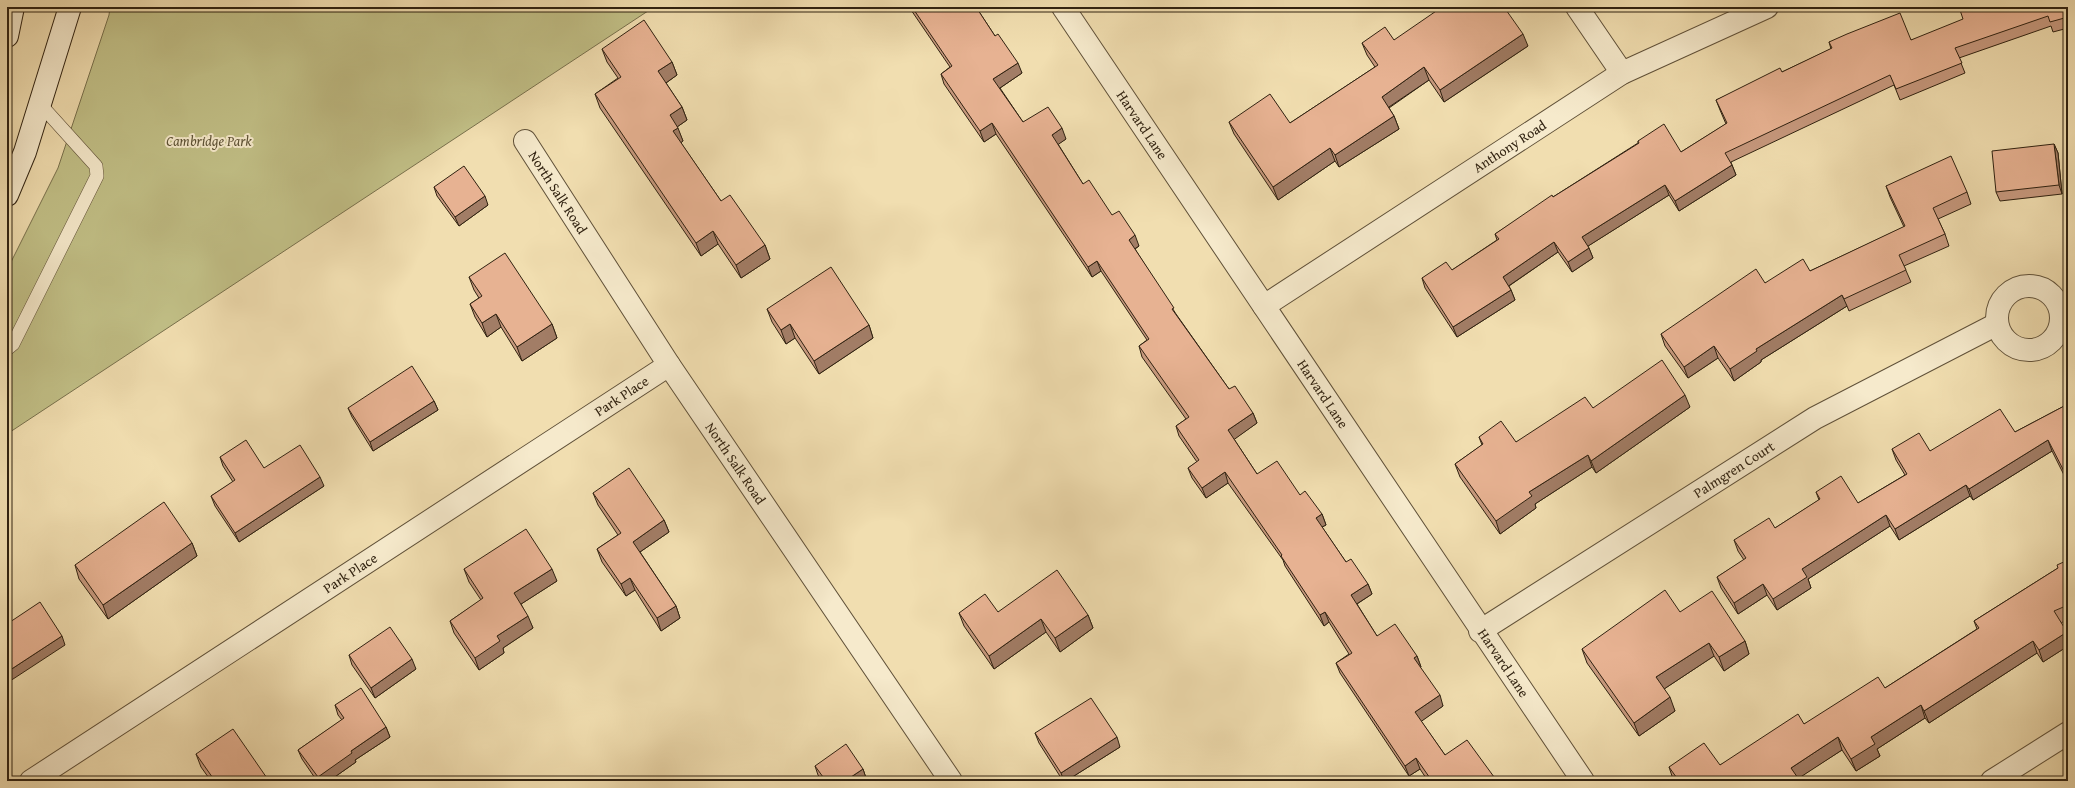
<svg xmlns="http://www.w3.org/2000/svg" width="2075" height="788" viewBox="0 0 2075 788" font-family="'Gentium Book Plus',serif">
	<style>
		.green { fill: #c1bf86; stroke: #78704c }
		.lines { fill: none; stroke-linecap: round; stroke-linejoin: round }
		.lane-casing { stroke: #605139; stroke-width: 14 }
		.street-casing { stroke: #605139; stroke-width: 24 }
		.secondary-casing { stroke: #302211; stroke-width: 24 }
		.lane { stroke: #f6eacc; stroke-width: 13 }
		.street { stroke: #f6eacc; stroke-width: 22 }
		.secondary { stroke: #f6eacc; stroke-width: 22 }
		.wall { fill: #c7997e; stroke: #302211 }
		.shaded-wall { fill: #a27d66; stroke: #302211 }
		.building { fill: #e7b292; stroke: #302211 }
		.labels { text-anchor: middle; stroke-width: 4; stroke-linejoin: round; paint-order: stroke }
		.street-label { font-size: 14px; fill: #302211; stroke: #f6eacc }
		.park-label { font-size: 14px; font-style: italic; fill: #5c5134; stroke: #f6eacc }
	</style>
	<rect width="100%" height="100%" fill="#f1deb0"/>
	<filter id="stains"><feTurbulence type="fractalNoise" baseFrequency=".005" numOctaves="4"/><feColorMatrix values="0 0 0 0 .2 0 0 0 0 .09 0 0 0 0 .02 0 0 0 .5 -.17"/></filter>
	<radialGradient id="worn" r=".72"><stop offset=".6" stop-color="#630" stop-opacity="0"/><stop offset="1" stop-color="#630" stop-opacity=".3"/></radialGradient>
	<path class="green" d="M110 7H654L7 434V270L58 168 109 15Z"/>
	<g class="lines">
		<g class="lane-casing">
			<path id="lane" d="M7 349 13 344 97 176 96 166 40 104"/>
		</g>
		<g class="street-casing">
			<g id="street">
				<path id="s1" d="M1063 7 1583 781"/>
				<path d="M1577 7 1622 73"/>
				<path id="s2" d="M525 141 669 365 951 781"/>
				<circle cx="2029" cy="318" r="32"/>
				<path id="s3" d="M1264 306 1622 73 1767 7"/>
				<path id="s4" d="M1480 631 1815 418 1997 324"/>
				<path id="s5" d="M31 781 669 365"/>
				<path d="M1992 781 2068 733"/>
			</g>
		</g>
		<g class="secondary-casing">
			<path id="secondary" d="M7 36 13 7
				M7 195 25 152 70 7"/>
		</g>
		<use href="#lane" class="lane"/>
		<use href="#street" class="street"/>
		<use href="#secondary" class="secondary"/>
	</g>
	<path class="wall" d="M909 7H976L995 36 1022 73 1000 88 1023 122 1066 139 1058 144 1083 184 1139 246 1135 249 1176 314 1229 389 1253 413 1257 423 1234 439 1257 474 1300 495 1322 514 1326 525 1322 527 1346 562 1368 584 1372 594 1357 604 1377 636 1417 656 1421 667H1420L1443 706 1421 721 1445 755 1497 781H1428L1420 769 1409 776 1340 673 1336 663 1349 654 1329 622 1324 626 1285 566 1283 560 1228 483 1206 498 1192 478 1188 468 1197 462 1179 436 1176 426 1186 419 1142 357 1139 346 1147 340 1101 271 1092 277 996 134 984 142 944 84 941 74 950 67Z
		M2068 7V28L2053 32 2051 26 1959 58 1965 73 1900 100 1894 85 1731 162 1732 165 1736 175 1679 211 1669 195 1588 246 1593 258 1572 272 1558 252 1509 286 1511 290 1515 300 1457 337 1425 288 1422 278 1452 270 1497 240 1495 234 1553 197 1638 143V141L1681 152 1726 124 1720 110 1716 100 1782 72 1831 49 1829 42 1911 40Z
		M1394 40 1528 46 1444 102 1429 80 1389 108 1394 116 1399 129 1339 167 1335 161 1278 200 1234 134 1229 122 1290 123 1375 67 1367 55 1362 43Z
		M602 49 672 62 677 75 666 83 682 107 687 120 677 127 683 141 681 143 721 201 765 245 770 259 741 278 718 244 701 256 600 108 595 94 618 78 607 62Z
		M2054 144 2058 153 2062 194 2000 201 1996 192Z
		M1886 186 1967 192 1971 204 1938 219 1945 234 1949 246 1904 266 1911 282 1849 311 1847 306 1761 360V362L1734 381 1718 358 1688 378 1665 346 1661 334 1765 283 1810 271 1904 227 1890 197Z
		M434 187 488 205 459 226 437 196Z
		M469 277 552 324 557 338 522 361 501 327 487 337 475 317 470 304 479 298 474 290Z
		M767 309 869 325 873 338 819 374 795 338 786 344 772 322Z
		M434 401 438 410 373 451 352 417 348 408Z
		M2068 404V483L2052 451 1973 500 1970 496 1899 540 1890 526 1808 579 1811 588 1777 610 1767 595 1738 614 1721 588 1717 577 1744 560 1738 551 1734 540 1775 528 1819 500 1816 492 1858 503 1905 475 1896 460 1892 449 1930 451 2015 432Z
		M1690 407 1596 473 1592 467 1535 504 1536 508 1500 534 1460 477 1455 464 1482 445 1479 437 1516 442 1593 408Z
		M220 457 264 468 324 486 239 542 215 506 211 496 233 482 223 466Z
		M593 493 664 520 669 532 640 552 676 606 680 618 661 631 635 590 626 596 602 562 597 549 618 535 598 505Z
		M192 543 197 556 108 619 79 579 75 565Z
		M2068 560V619L2061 623 2067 632 2068 636V646L2043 662 2037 653 1929 723 1925 718 1877 749 1880 756 1856 771 1842 750 1798 778 1800 781H1675L1673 779 1669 767 1720 765 1804 724 1885 688 1977 629 1974 621 2058 568Z
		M464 569 557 581 521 604 533 628 503 648 504 653 479 670 454 633 450 621 481 600 469 582Z
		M998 612 1088 615 1093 628 1060 652 1046 632 994 669 964 626 959 613Z
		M1680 612 1745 641 1749 654 1724 671 1714 656 1664 689 1675 711 1639 736 1587 663 1582 649Z
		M349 655 416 669 375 698 352 665Z
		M335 705 386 727 390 737 355 760 356 762 329 781H317L302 759 298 750 342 720 338 715Z
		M1035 733 1120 747 1066 781H1063L1039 743Z
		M196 754 269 781H211L201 767Z
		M815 766 863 769 866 778 862 781H822L818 775Z"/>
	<path class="shaded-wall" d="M1523 34 1528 46 1444 102 1440 90Z
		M672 62 677 75 663 85 658 71Z
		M1018 63 1022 73 997 90 993 79Z
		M1424 67 1429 80 1386 109 1382 97Z
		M682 107 687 120 674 129 670 115Z
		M1394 116 1399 129 1339 167 1335 155Z
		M992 123 996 134 984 142 980 131Z
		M678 128 683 141 678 145 673 131Z
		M1062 128 1066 139 1056 146 1052 135Z
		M2054 144 2058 153 2062 194 2059 185Z
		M1330 148 1335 161 1278 200 1273 187Z
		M1732 165 1736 175 1679 211 1675 201Z
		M1665 185 1669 195 1585 248 1582 237Z
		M485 196 488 205 459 226 455 217Z
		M713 231 718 244 701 256 696 243Z
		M1135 235 1139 246 1133 250 1129 240Z
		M1554 242 1558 252 1507 287 1503 277Z
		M765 245 770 259 741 278 736 265Z
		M1589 248 1593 258 1572 272 1568 262Z
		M1097 261 1101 271 1092 277 1088 267Z
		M1511 290 1515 300 1457 337 1453 327Z
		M1842 295 1847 306 1761 360V362L1734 381 1730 369 1756 349Z
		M496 314 501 327 487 337 482 323Z
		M552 324 557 338 522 361 517 347Z
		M790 324 795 338 786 344 781 330Z
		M869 325 873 338 819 374 814 361Z
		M1714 346 1718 358 1688 378 1684 367Z
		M1685 395 1690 407 1596 473 1591 461Z
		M434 401 438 410 373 451 370 442Z
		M1253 413 1257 423 1232 441 1228 430Z
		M2048 440 2052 451 1973 500 1969 489Z
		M1588 455 1592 467 1535 504 1536 508 1500 534 1496 521 1529 492Z
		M1225 472 1228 483 1206 498 1202 488Z
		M320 477 324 486 239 542 235 533Z
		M1966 485 1970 496 1899 540 1895 529Z
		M1322 514 1326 525 1320 528 1316 518Z
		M1886 515 1890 526 1808 579 1811 588 1777 610 1773 599 1802 569Z
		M664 520 669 532 637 554 633 542Z
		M192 543 197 556 108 619 103 605Z
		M552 569 557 581 518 606 514 593Z
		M630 578 635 590 626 596 621 584Z
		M1368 584 1372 594 1355 605 1351 595Z
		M1763 584 1767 595 1738 614 1734 603Z
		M676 606 680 618 661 631 657 618Z
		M1325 612 1329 622 1324 626 1320 615Z
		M1088 615 1093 628 1060 652 1055 638Z
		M528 616 533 628 503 648 504 653 479 670 475 658 497 636Z
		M1041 619 1046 632 994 669 989 656Z
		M2067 632 2068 636V646L2043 662 2039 650Z
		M62 636 65 645 7 683V672Z
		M1745 641 1749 654 1724 671 1719 657Z
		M2033 641 2037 653 1929 723 1924 711Z
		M1709 643 1714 656 1661 691 1656 677Z
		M1417 656 1421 667 1418 669 1414 658Z
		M412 659 416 669 375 698 371 688Z
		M1440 695 1443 706 1419 723 1415 712Z
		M1670 697 1675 711 1639 736 1634 723Z
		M1921 705 1925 718 1877 749 1880 756 1856 771 1851 759 1871 737Z
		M386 727 390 737 355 760 356 762 329 781H319L318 777 351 751Z
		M1117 737 1120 747 1066 781H1064L1061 773Z
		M1838 737 1842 750 1796 780 1791 768Z
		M1416 758 1420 769 1409 776 1405 766Z
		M863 769 866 778 862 781H845Z"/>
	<path class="building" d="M912 7H976L995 36 998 34 1018 63 993 79 1023 122 1048 107 1062 128 1052 135 1083 184 1089 180 1112 215 1119 211 1135 235 1129 240 1174 308 1172 309 1229 389 1235 386 1253 413 1228 430 1257 474 1277 461 1300 495 1305 491 1322 514 1316 518 1346 562 1351 559 1368 584 1351 595 1377 636 1395 624 1417 656 1414 658 1440 695 1415 712 1445 755 1467 740 1497 781H1432L1416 758 1405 766 1336 663 1352 653 1325 612 1320 615 1281 556 1282 555 1225 472 1202 488 1188 468 1199 460 1176 426 1189 417 1139 346 1149 339 1097 261 1088 267 992 123 980 131 941 74 952 66Z
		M1442 7H1504L1523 34 1440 90 1424 67 1382 97 1394 116 1335 155 1330 148 1273 187 1229 122 1270 94 1290 123 1378 65 1362 43 1385 27 1394 40Z
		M1959 7H2068V17L2050 22 2048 16 1955 48 1962 63 1896 89 1890 75 1725 153 1732 165 1675 201 1665 185 1582 237 1589 248 1568 262 1554 242 1503 277 1511 290 1453 327 1422 278 1446 262 1452 270 1499 239 1495 234 1552 195 1553 197 1639 143 1638 141 1664 124 1681 152 1727 123 1716 100 1780 68 1782 72 1832 48 1829 42 1847 34 1900 13 1911 40 1963 19Z
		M644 20 672 62 658 71 682 107 670 115 678 128 673 131 721 201 730 195 765 245 736 265 713 231 696 243 595 94 621 77 602 49Z
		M2054 144 2059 185 1996 192 1992 151Z
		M1951 156 1967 192 1933 208 1945 234 1899 255 1906 270 1844 299 1842 295 1756 349 1757 351 1730 369 1714 346 1684 367 1661 334 1756 269 1765 283 1803 259 1810 271 1905 226 1886 186Z
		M464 166 485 196 455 217 434 187Z
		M505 253 552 324 517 347 496 314 482 323 470 304 482 296 469 277Z
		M831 267 869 325 814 361 790 324 781 330 767 309Z
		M1662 360 1685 395 1591 461 1588 455 1529 492 1532 496 1496 521 1455 464 1483 444 1479 437 1501 421 1516 442 1585 397 1593 408Z
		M412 366 434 401 370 442 348 408Z
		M2068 404V479L2048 440 1969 489 1966 485 1895 529 1886 515 1802 569 1807 577 1773 599 1763 584 1734 603 1717 577 1746 558 1734 540 1769 518 1775 528 1820 499 1816 492 1841 476 1858 503 1907 474 1892 449 1919 433 1930 451 2000 409 2015 432Z
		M246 440 264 468 300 445 320 477 235 533 211 496 235 480 220 457Z
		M629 468 664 520 633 542 676 606 657 618 630 578 621 584 597 549 621 533 593 493Z
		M164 502 192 543 103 605 75 565Z
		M526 529 552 569 514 593 528 616 497 636 500 641 475 658 450 621 483 598 464 569Z
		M2068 560V605L2054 611 2067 632 2039 650 2033 641 1924 711 1921 705 1871 737 1875 744 1851 759 1838 737 1791 768 1800 781H1679L1669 767 1704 743 1720 765 1798 714 1804 724 1878 677 1885 688 1979 628 1974 621 2058 568 2057 565Z
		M1057 570 1088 615 1055 638 1041 619 989 656 959 613 985 594 998 612Z
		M1665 590 1680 612 1712 591 1745 641 1719 657 1709 643 1656 677 1670 697 1634 723 1582 649Z
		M40 602 62 636 7 672V624Z
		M390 627 412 659 371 688 349 655Z
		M361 688 386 727 351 751 352 753 318 777 298 750 344 718 335 705Z
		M1091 698 1117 737 1061 773 1035 733Z
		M233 729 269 781H215L196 754Z
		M846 744 863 769 845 781H826L815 766Z"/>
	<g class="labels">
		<g class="street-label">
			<text dy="5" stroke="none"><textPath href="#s1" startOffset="142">Harvard Lane</textPath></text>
			<text dy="5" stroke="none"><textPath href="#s3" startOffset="293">Anthony Road</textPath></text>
			<text dy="5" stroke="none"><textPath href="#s2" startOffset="61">North Salk Road</textPath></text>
			<text dy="5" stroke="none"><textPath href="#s1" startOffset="466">Harvard Lane</textPath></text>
			<text dy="5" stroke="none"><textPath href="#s5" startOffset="705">Park Place</textPath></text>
			<text dy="5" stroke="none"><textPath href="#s2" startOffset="385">North Salk Road</textPath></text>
			<text dy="5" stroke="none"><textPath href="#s4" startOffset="301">Palmgren Court</textPath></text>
			<text dy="5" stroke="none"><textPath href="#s5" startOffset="381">Park Place</textPath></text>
			<text dy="5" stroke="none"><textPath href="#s1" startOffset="790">Harvard Lane</textPath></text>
		</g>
		<g class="park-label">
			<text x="209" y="146">Cambridge Park</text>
		</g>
	</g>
	<rect width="2075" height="788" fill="none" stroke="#f1deb0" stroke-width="24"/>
	<rect x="8" y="8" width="2059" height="772" fill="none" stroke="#302211" stroke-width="2"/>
	<rect x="12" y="12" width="2051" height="764" fill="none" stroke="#302211"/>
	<rect width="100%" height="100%" filter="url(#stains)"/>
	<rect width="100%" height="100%" fill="url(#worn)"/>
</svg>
